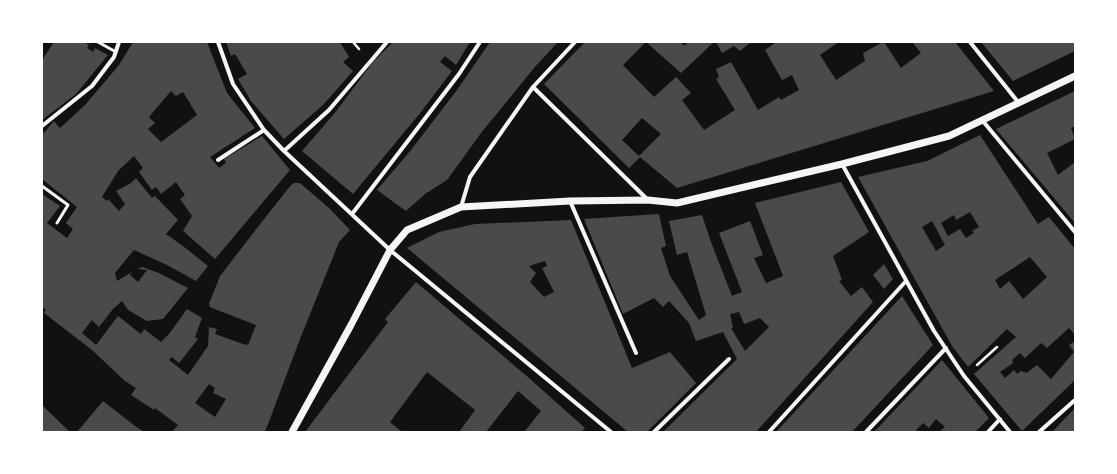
<svg xmlns="http://www.w3.org/2000/svg" width="1117" height="474" viewBox="0 0 1117 474" font-family="'Work Sans',sans-serif">
	<style>
		.building { fill: #4a4a4a; fill-rule: evenodd }
		.lines { fill: none; stroke-linecap: round; stroke-linejoin: round }
		.path { stroke: #f5f5f5; stroke-width: 2.5 }
		.service { stroke: #f5f5f5; stroke-width: 3 }
		.minor { stroke: #f5f5f5; stroke-width: 4 }
		.tertiary { stroke: #f5f5f5; stroke-width: 7 }
	</style>
	<rect width="100%" height="100%" fill="#111"/>
	<path class="building" d="M54 42H84L89 45 87 48 93 52 95 48 108 55 76 94 42 120V60Z
		M133 42H207L227 93 255 128 210 157 219 168 226 163 224 159 262 136 290 170 215 259 183 231 192 216 180 199 185 195 176 182 161 194 156 187 152 190 139 172 143 168 134 156 118 171 102 197 107 201 108 199 119 211 125 204 116 191 131 183 136 178 152 198 155 196 178 220 166 234 183 246 208 266 196 281 167 265 134 250 115 273 117 281 132 272 130 275 138 282 147 270 138 269 142 267 159 273 188 288 163 319 147 321 128 310 122 301 113 309 99 327 92 320 82 333 96 345 118 316 141 334 144 329 161 342 169 334 187 309 202 318 195 337 198 339 179 363 172 357 169 360 188 375 208 346 209 327 217 329 215 334 246 345V344L248 345 256 325 212 308 210 307 209 304 220 276 268 214 291 185 294 183H300L329 208 350 230 339 242 300 339 265 432H172L178 425 155 408 154 410 131 395 136 388 125 381 92 350 44 313 46 310 42 307V194L60 206 47 223 67 238 73 229 66 223 77 207 42 179V135L54 121 60 128 85 105 119 65ZM171 91 176 96 183 92 197 115 161 142 148 129 155 123 149 117ZM209 384 215 388 213 393 226 399 215 417 195 403Z
		M226 42H340L349 57 343 62 353 71 323 105 284 139 251 101 238 79 247 74 235 54 231 56Z
		M393 42H470L456 65 445 56 440 62 452 71 421 112 353 194 302 151 334 114 373 62Z
		M490 42H558L534 68 481 133 447 180 425 194 406 211 377 190 411 150 457 90Z
		M585 42H681L684 46 689 42H714L681 73 646 42 623 65 654 97 676 77 691 93 682 100 704 130 735 110 716 79 719 77 716 69 731 62 758 110 779 97 781 100 799 90 792 75 782 80 765 50 776 42H839L820 55 836 80 865 61 863 53 883 42H884L901 68 921 53 912 42H955L994 91 677 188 640 157 629 168 544 84ZM642 118 661 134 639 156 622 140Z
		M716 42H751L740 51 734 46 722 53Z
		M981 42H1075V51L1013 81Z
		M1075 91V126L1071 128 1075 139 1047 153 1058 175 1075 162V223L996 129Z
		M980 135 1038 224 1049 217 1075 249V335L1069 328 1047 348 1041 343 1025 358 1020 353 1012 360 1013 363 1000 372 1005 378 1014 370 1017 374 1021 371 1027 373 1037 365 1051 379 1074 352 1069 345 1075 341V380L1022 431 974 374 1016 337 1007 329 968 367 952 346 858 177 927 161ZM970 212 979 227 972 231 974 233 966 238 960 229 948 236 941 223 954 215 956 220ZM932 221 945 245 936 251 922 227ZM1030 257 1047 277 1023 299 1009 281 1000 289 995 280Z
		M841 182 869 232 833 256 842 280 839 281 851 296 862 287 873 302 756 432H663L737 359 723 332 696 341 689 323 669 301 663 307 654 298 623 314 584 219 659 214 666 246 661 248 670 276 699 320 706 315 687 252 677 255 669 221 702 215 711 242 732 296 742 292 719 233 750 221 763 255 754 258 766 283 783 276 755 203ZM739 312 744 324 760 318 769 327 745 351 731 328H733L730 314Z
		M571 220 632 368 670 352 696 383 647 432H628L407 248 439 232 475 224ZM545 261 547 266 542 268 554 292 544 297 530 282 536 273 529 266Z
		M884 264 893 279 884 289 873 275Z
		M416 282 529 378 585 428 581 432H524L541 411 518 391 486 432H459L475 410 427 372 390 422 402 432H305L388 322 385 319Z
		M902 296 933 345 852 432H776Z
		M942 360 989 418 975 432H939L945 427 936 419 929 428 923 423 916 430 919 432H874Z
		M103 401 135 426 144 432H77Z
		M42 405 70 432H42Z
		M1075 408V432H1052Z"/>
	<g class="lines">
		<path class="path" d="M353 42 359 49
			M977 365 997 347"/>
		<path class="service" d="M98 42 116 52
			M42 186 68 205 57 223"/>
		<path class="minor" d="M218 42 233 84 264 130 284 151 390 250 611 432
			M970 42 1018 102
			M533 87 648 200
			M982 120 1075 232
			M42 126 92 86 114 57 119 42
			M284 151 329 110 387 42
			M218 160 264 130
			M842 164 934 331 964 376 1010 432
			M570 201 636 353
			M461 207 470 177 533 87 575 42
			M352 214 459 74 480 42
			M654 432 729 359
			M769 432 906 281
			M866 432 946 348
			M988 432 1000 419
			M1039 432 1075 400"/>
		<path class="tertiary" d="M292 432 351 325 390 250 407 230 461 207 570 201 648 200 677 203 842 164 949 136 1075 76"/>
	</g>
	<rect width="1117" height="474" fill="none" stroke="#ffffff" stroke-width="86"/>
</svg>
